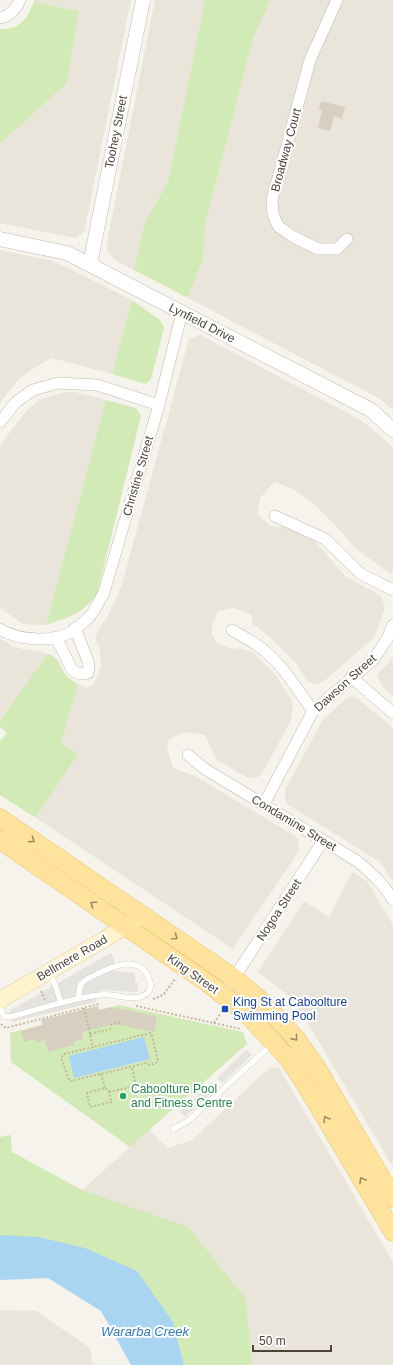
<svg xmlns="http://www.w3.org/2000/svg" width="393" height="1365" viewBox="0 0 393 1365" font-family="Arial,sans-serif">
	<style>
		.residential { fill: #eae5da }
		.green { fill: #d2eab5 }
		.parking { fill: #e5e3e0 }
		.water { fill: #a9d4f2 }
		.building { fill: #d8cfc1 }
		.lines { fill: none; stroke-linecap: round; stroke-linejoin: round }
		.service-casing { stroke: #c2bbae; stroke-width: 6 }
		.minor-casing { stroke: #c2bbae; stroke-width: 12 }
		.tertiary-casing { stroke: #c2bbae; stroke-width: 15 }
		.secondary-casing { stroke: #d6c79b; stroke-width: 17 }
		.primary-casing { stroke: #e6c16a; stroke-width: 19 }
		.path { stroke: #c4b79f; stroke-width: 2; stroke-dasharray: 2 2; stroke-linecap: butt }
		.service { stroke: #fff; stroke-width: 5.5 }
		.minor { stroke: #fff; stroke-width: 11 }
		.tertiary { stroke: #fff; stroke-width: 14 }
		.secondary { stroke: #fff3cd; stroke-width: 16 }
		.primary { stroke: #ffe39c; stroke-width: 18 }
		.oneway { stroke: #9c8c66 }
		.transit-dot { fill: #1a4fb4; stroke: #fff; stroke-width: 1.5 }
		.leisure-dot { fill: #2e9e5b; stroke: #fff; stroke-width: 1.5 }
		.labels { text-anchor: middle; stroke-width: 4; stroke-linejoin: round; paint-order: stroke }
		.street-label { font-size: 12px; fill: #4b4439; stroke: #fff }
		.transit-label { font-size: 12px; fill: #164399; stroke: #fff; text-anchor: start }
		.leisure-label { font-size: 12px; fill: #27864d; stroke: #fff; text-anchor: start }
		.water-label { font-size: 13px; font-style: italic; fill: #2e7ab2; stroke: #fff }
	</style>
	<rect width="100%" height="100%" fill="#f6f3ec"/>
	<path class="residential" d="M34 0H131L84 232 75 238 0 223V144L67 83 79 11 34 2Z
		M155 0H205L168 182 145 222 134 270 115 260 107 250V242Z
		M271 0H393V410L380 399 188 298 203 258 206 221 253 39Z
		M0 250 49 260 66 267 132 300 112 374 52 358 32 369 17 381 0 403Z
		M200 335 361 420 393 447V572L390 573 357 550 336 526 313 503 291 488 274 482 260 498 258 515 271 526 296 528 307 532 345 576 381 596 385 607 374 638 323 682 318 684 311 683 307 681 295 662 271 638 253 624 251 614 234 608 218 611 212 625V635L218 644 229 648 242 649 252 652 274 673 290 697 293 705 291 720 262 774 258 777 252 778 246 777 216 759 205 735 184 732 169 739 167 748 173 768 195 776 295 836 298 839 299 851 233 949 36 818 77 754 61 743 78 684 87 688 94 684 101 666 100 651 95 638 99 629 107 617 121 588 189 339Z
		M65 392H75L106 400 46 625 23 624 0 608V445L27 410 39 400Z
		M0 638 12 646 26 650 41 651 47 654 0 721Z
		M393 658V696L382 686 377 676 379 672Z
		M352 696 357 698 393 728V882L380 862 287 804 285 796 286 788 322 721 346 698Z
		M352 872 367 881 393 925V1167L294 1000 258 972 304 901 329 917Z
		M275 1067 279 1068 393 1262V1365H252L246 1299 82 1190 149 1130 168 1148 192 1140 269 1068Z
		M0 1310 36 1311 90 1348 93 1365H0Z"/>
	<path class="green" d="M205 0H271L253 39 206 221 203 258 188 298 134 270 145 222 168 182Z
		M34 2 79 11 67 83 0 144V29C20 30 27 19 34 2Z
		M132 300 160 320 164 328 151 379 146 384 112 374Z
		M106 400 136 408 141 416 97 594C81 615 70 617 46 625Z
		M47 654C58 655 60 666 65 674 69 679 73 681 78 684L61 743 78 754 36 818 0 795V741L7 733 0 727V721Z
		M119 1005 243 1032 247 1044 130 1147 11 1062 10 1033Z
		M11 1135 12 1152 82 1190 188 1227 246 1299 252 1365H184L173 1322 0 1235V1137Z"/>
	<path class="parking" d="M111 953 114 961V971L135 973V982L138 983V992L100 990 95 1002 12 1022 9 1011 105 956Z
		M246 1050 252 1055 222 1083 217 1078Z
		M210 1084 215 1090 185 1117 180 1112Z"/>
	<path class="water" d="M144 1037 150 1059 74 1078 69 1056Z
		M0 1235 38 1237 85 1248 137 1271 173 1322 184 1365H131L101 1311 48 1278 0 1280Z"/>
	<path class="building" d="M321 101 345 107 342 119 334 116 330 131 318 128 322 110 319 109Z
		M98 1006 99 1010 112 1007 113 1009 116 1008 157 1016 154 1032 114 1024 82 1032 83 1039 73 1042 74 1045 48 1052 45 1040 36 1043 35 1039 24 1042 21 1031 43 1025 41 1020Z"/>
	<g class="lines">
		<g class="service-casing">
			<path id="service" d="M48 972 54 982 61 1003
				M0 1008 4 1016 9 1017C40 1010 69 998 100 995 114 993 130 1001 143 996 150 993 152 986 149 979 140 954 113 966 97 974 92 977 85 979 82 983 78 988 79 993 79 998
				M173 1129 188 1121 272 1044"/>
		</g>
		<g class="minor-casing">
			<path id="minor" d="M337 0 310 60 272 200 273 214 278 226 292 236 318 249H337L347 239
				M0 18C10 16 16 9 20 0
				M0 422 16 402 33 390 58 383 97 385 159 405
				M275 516 325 539 361 574 393 590
				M0 629C17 640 53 643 71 632 77 628 85 621 90 616 96 609 100 600 104 592L159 405 182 312
				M232 630C244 637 256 643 266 652 285 668 298 691 313 711
				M56 637 72 670 80 674 88 673 89 664 75 628
				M351 677 393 713
				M188 755 205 769 357 861C371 873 384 884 393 900
				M264 804 313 711 373 660 387 639 393 625
				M234 978 323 841"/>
		</g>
		<g class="tertiary-casing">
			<path id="tertiary" d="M0 239 67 253 371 410 393 430
				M90 264 143 0"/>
		</g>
		<g class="secondary-casing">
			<path id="secondary" d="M0 1000 105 939 135 920"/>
		</g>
		<g class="primary-casing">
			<path id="primary" d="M0 818 234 978 264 1003 297 1040 318 1070 393 1198
				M0 840 209 984 247 1014 288 1058 304 1082 393 1232"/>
		</g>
		<path class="path" d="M41 991 45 1000
			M153 999 163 995 176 978
			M136 1006 241 1029
			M84 1008 93 1047 64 1054 61 1058 69 1080 71 1081 146 1063 150 1065 156 1063 158 1060 151 1033 93 1047
			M214 1023 222 1011
			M1 1024 6 1028 99 1004
			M90 1034 110 1029 111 1025 121 1022
			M101 1074 105 1088 87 1093 90 1107 112 1102 108 1090 105 1088
			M109 1092 136 1086 132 1067"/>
		<use href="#service" class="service"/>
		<use href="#minor" class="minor"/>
		<use href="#tertiary" class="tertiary"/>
		<use href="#secondary" class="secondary"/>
		<use href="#primary" class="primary"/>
	</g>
	<defs><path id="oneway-chevron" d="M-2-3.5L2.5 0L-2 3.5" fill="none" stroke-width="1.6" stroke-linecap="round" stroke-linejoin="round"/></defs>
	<g class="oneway">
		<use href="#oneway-chevron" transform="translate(32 840) rotate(34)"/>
		<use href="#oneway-chevron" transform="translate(93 904) rotate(-145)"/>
		<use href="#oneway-chevron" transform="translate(175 937) rotate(35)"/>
		<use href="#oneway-chevron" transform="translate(295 1038) rotate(51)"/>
		<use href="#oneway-chevron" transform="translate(326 1119) rotate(-121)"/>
		<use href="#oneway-chevron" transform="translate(362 1180) rotate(-121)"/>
	</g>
	<rect class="transit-dot" x="221" y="1005" width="8" height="8" rx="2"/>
	<circle class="leisure-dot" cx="123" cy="1096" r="4"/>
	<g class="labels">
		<g class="street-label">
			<text transform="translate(116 132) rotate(-79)" y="4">Toohey Street</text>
			<text transform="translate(286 150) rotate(-75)" y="4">Broadway Court</text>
			<text transform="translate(202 323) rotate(27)" y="4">Lynfield Drive</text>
			<text transform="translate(138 476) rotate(-74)" y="4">Christine Street</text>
			<text transform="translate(345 683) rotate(-42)" y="4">Dawson Street</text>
			<text transform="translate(294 823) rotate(31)" y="4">Condamine Street</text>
			<text transform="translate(279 910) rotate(-57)" y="4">Nogoa Street</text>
			<text transform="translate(72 958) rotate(-30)" y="4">Bellmere Road</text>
			<text transform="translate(193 974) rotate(35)" y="4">King Street</text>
		</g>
		<g class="transit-label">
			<text x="233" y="1006">King St at Caboolture<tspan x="233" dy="14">Swimming Pool</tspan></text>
		</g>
		<g class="leisure-label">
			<text x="131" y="1093">Caboolture Pool<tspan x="131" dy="14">and Fitness Centre</tspan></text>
		</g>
		<g class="water-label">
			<text x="145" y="1336">Wararba Creek</text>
		</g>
	</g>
	<path d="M253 1345v6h78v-6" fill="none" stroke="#4b4439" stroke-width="2"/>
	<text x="259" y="1345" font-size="12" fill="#4b4439" stroke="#ffffff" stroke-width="3" paint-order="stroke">50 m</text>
</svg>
